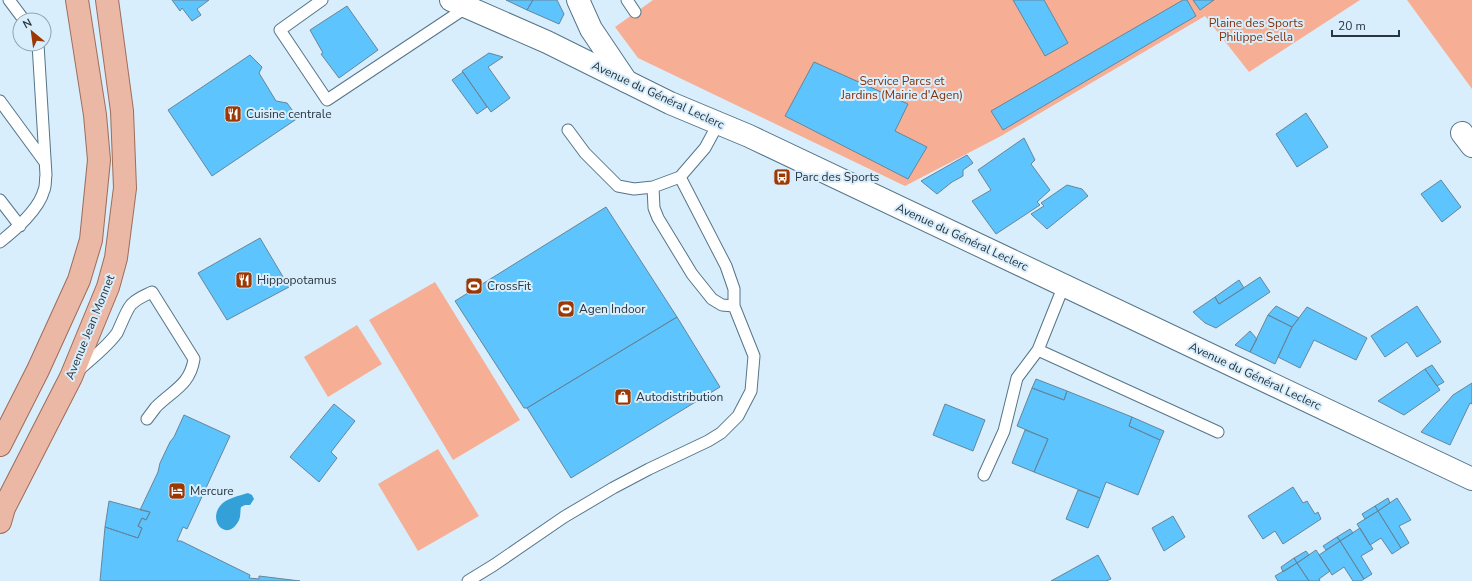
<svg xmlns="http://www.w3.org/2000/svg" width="1472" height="581" viewBox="0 0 1472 581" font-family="'Nunito Sans',sans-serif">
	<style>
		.green { fill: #f6af94 }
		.water { fill: #34a0d8 }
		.building { fill: #5dc4fd; stroke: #65869b }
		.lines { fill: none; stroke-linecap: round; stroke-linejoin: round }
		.service-casing { stroke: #557589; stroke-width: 13 }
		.minor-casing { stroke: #557589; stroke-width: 24 }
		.tertiary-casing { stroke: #557589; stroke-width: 24 }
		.primary-casing { stroke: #9d6c5a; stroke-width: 24 }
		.service { stroke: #fff; stroke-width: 11 }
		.minor { stroke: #fff; stroke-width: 22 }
		.tertiary { stroke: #fff; stroke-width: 22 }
		.primary { stroke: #eab8a5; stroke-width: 22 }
		.labels { text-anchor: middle; stroke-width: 4; stroke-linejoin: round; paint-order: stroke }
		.park-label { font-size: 12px; fill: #853109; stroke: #d9eefc }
		.street-label { font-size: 12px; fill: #28363f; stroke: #d9eefc }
		.poi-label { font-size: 12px; fill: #28363f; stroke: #d9eefc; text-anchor: start }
	</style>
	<rect width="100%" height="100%" fill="#d9eefc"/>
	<path class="green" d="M653 0H1360L1249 72 1205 16 1001 136 905 186 638 58 615 27Z
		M1407 0H1472V89Z
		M435 282 520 420 453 460 369 320Z
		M357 325 382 364 328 397 304 357Z
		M438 449 479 516 418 551 378 484Z"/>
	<path class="water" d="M248 493 252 495 254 499 250 505H245L241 507C240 511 241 518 238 522 226 542 208 521 220 506 226 498 239 496 248 493Z"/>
	<path class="building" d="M172 0H209L197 9 201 15 192 21 182 8 180 11Z
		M506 0H533L527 10Z
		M533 0H557L564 14 559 24 527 10Z
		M1013 0H1044L1068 43 1045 56Z
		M1183 0H1187L1196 16 1003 130 991 111Z
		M1193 0H1214L1200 10Z
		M347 6 378 50 339 78 321 54 323 53 310 30Z
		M489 53 503 57 488 67 510 98 491 112 462 71Z
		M250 55 262 67 259 73 276 101 287 103 298 118 212 176 168 110Z
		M814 62 908 104 895 131 927 147 908 179 785 116Z
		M463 72 487 107 477 114 452 80Z
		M1306 113 1328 147 1297 167 1276 134Z
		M1024 138 1035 160 1031 164 1050 190 1037 202 1040 205 996 234 972 201 991 190 978 170Z
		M967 155 973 163 963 170V176L952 182 937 194 921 181Z
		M1441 180 1461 207 1442 222 1421 194Z
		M1067 185 1082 189 1088 196 1047 229 1031 214 1044 206 1041 203Z
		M606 207 677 317 527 408H524L455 301Z
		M260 238 289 287 227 320 198 273Z
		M1260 277 1270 292 1216 328 1205 323 1193 312 1215 297 1219 304Z
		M1239 280 1244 288 1219 304 1215 297Z
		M1276 306 1299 318 1292 327 1268 315Z
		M1417 306 1441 342 1417 357 1407 342 1385 357 1371 336Z
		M1307 307 1367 338 1356 360 1314 340 1300 368 1278 357 1292 327Z
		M1268 315 1292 327 1275 364 1250 352Z
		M677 317 720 387 571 478 527 408Z
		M1250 331 1257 339 1250 352 1235 345Z
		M1432 365 1444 382 1437 386 1425 369Z
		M1425 369 1440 390 1404 415 1378 401Z
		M1036 379 1067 391 1064 400 1032 388Z
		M1472 383V404L1470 403 1450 445 1421 432 1453 395Z
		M1032 388 1064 400 1067 391 1132 417 1129 426 1160 440 1138 495 1106 482 1100 498 1034 472 1048 439 1017 426Z
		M334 404 355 421 331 452 337 458 319 482 290 457Z
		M945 404 985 420 973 451 933 435Z
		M184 415 230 436 187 529 183 527 177 541H181L250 575 249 578 259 579V576L300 581H100L105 527 138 538 142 528 138 526 142 518 146 520 150 512 140 510 158 472 160 463 170 442 174 437Z
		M1132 417 1164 431 1160 440 1129 426Z
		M1025 430 1048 439 1034 472 1012 463Z
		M1293 487 1303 503 1307 501 1315 514 1318 512 1321 519 1283 544 1275 531 1263 539 1248 516Z
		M1078 490 1100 498 1088 528 1066 519Z
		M1388 498 1390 503 1378 511 1375 506Z
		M1397 498 1411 520 1399 526 1409 543 1401 548 1378 511Z
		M109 501 150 512 146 520 142 518 138 526 142 528 138 538 105 527Z
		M1375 506 1378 511 1365 519 1362 514Z
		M1378 511 1401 548 1392 554 1381 538 1370 545 1357 524Z
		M1173 516 1185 537 1164 551 1152 528Z
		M1360 528 1373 549 1361 556 1372 574 1364 579 1340 541Z
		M1350 529 1353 533 1340 541 1337 537Z
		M1337 537 1340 541 1326 550 1323 546Z
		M1340 541 1364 579 1361 581H1353L1344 567 1332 575 1319 555Z
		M1316 550 1330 571 1319 579 1320 581H1309L1297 563Z
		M1306 551 1309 555 1297 563 1294 558Z
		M1098 555 1111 579 1106 581H1051Z
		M1294 558 1297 563 1283 572 1281 567Z
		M1297 563 1309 581H1278L1275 576Z"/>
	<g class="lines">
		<g class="service-casing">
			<path id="service" d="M9 0 24 20
				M322 0 280 30 327 100 467 7
				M627 0 635 12
				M0 101 44 161
				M568 130 585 153 618 186 634 189 653 187 680 177 705 148 718 124
				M653 187 654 208 658 218 692 274 712 299 722 305 734 306
				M0 200 20 226
				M0 242C15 230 39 210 44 190 46 186 45 180 46 175L38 44
				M1064 285 1038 350 1218 432
				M79 370C92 358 107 347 117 333 121 325 128 306 133 303 138 298 146 295 152 292L194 359C190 385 173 390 156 407 153 411 150 415 147 419
				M984 475 1004 431 1017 378 1038 350
				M468 581 494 565 564 517 613 488 649 469 708 441 721 433 738 416 751 391 754 356 734 306V289L726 266 680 177"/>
		</g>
		<g class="minor-casing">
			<path id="minor" d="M578 0 591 29 626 81
				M1462 133 1472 146"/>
		</g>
		<g class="tertiary-casing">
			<path id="tertiary" d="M451 0 547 42 670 103 749 136 1472 479"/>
		</g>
		<g class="primary-casing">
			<path id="primary" d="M0 445 38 370 79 280 91 240 99 160 95 115 77 0
				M0 522 4 508 71 377 108 287 116 258 125 188 122 111 107 0"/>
		</g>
		<use href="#service" class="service"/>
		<use href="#minor" class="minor"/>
		<use href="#tertiary" class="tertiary"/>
		<use href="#primary" class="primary"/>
	</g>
	<defs>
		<g id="restaurant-square" transform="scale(0.9)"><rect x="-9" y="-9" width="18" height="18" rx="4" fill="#9c3804" stroke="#d9eefc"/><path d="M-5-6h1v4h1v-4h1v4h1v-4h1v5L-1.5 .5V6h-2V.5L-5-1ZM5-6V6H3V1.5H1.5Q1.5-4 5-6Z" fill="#fff"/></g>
		<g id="bus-square" transform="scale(0.9)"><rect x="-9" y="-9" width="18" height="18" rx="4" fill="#9c3804" stroke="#d9eefc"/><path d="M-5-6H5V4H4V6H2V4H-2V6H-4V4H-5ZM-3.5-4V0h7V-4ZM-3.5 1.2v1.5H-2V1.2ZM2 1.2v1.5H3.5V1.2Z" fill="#fff"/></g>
		<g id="stadium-square" transform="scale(0.9)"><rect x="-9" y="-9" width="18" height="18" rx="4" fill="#9c3804" stroke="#d9eefc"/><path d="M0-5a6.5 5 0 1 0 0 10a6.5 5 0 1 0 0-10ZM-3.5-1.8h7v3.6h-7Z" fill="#fff"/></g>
		<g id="shop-square" transform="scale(0.9)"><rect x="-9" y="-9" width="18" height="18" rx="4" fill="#9c3804" stroke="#d9eefc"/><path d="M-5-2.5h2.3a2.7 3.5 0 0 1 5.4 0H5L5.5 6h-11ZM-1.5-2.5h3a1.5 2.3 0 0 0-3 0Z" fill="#fff"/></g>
		<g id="hotel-square" transform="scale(0.9)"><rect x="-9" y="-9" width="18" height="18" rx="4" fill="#9c3804" stroke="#d9eefc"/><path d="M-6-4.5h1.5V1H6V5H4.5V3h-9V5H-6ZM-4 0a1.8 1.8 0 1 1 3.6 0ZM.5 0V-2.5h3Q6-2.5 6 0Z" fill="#fff"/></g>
	</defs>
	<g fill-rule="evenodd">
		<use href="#restaurant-square" x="233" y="114"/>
		<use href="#bus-square" x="782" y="177"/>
		<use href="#restaurant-square" x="244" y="280"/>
		<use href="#stadium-square" x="474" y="286"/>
		<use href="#stadium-square" x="566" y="309"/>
		<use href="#shop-square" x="623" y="397"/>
		<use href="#hotel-square" x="177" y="491"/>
	</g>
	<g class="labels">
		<g class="park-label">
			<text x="1256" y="27">Plaine des Sports<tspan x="1256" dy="14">Philippe Sella</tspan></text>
			<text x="902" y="85">Service Parcs et<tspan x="902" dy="14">Jardins (Mairie d'Agen)</tspan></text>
		</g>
		<g class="street-label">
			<text transform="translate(658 95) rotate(25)" y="4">Avenue du Général Leclerc</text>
			<text transform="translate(962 237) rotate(25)" y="4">Avenue du Général Leclerc</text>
			<text transform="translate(90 327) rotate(-68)" y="4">Avenue Jean Monnet</text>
			<text transform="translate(1255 376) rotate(25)" y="4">Avenue du Général Leclerc</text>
		</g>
		<g class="poi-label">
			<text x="246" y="118">Cuisine centrale</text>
			<text x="795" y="181">Parc des Sports</text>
			<text x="257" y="284">Hippopotamus</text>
			<text x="487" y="290">CrossFit</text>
			<text x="579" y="313">Agen Indoor</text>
			<text x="636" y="401">Autodistribution</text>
			<text x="190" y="495">Mercure</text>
		</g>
	</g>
	<g transform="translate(32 32) rotate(331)"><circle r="19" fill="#d9eefc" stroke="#92a4b0"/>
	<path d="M0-3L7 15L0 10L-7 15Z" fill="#9c3804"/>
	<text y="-6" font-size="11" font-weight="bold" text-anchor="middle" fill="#28363f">N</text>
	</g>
	<path d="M1332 30v6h67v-6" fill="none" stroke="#28363f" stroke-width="2"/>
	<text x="1338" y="30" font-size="12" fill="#28363f" stroke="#d9eefc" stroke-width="3" paint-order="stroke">20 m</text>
</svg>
